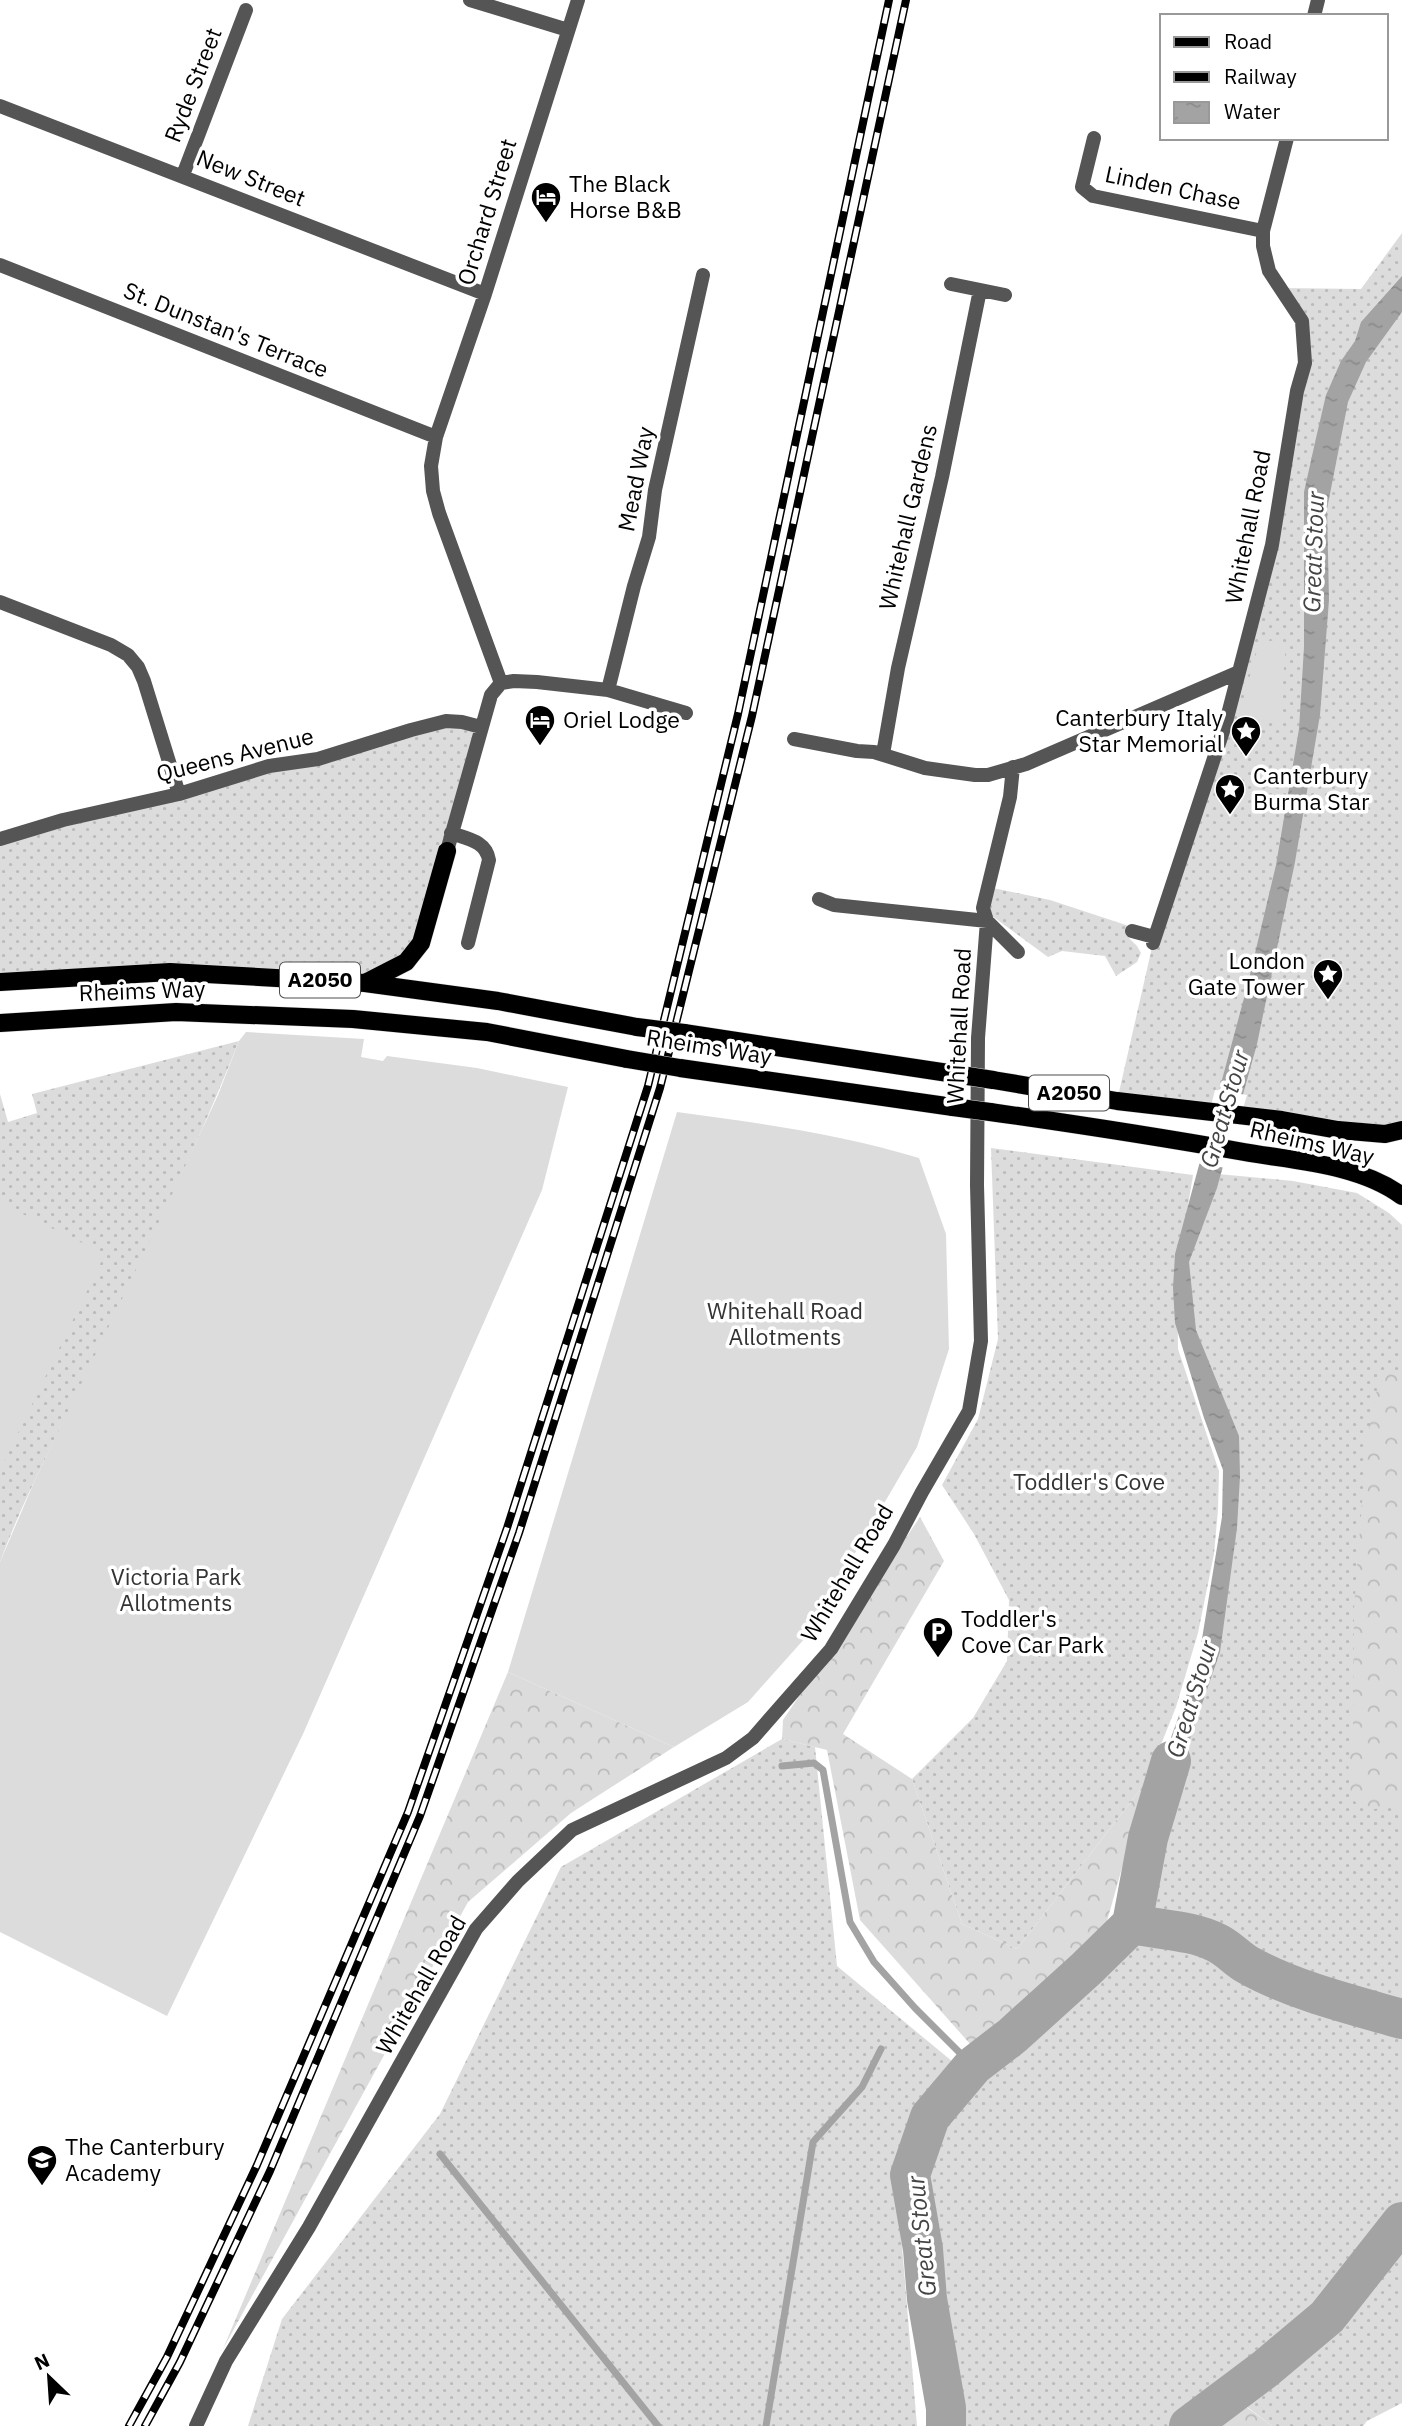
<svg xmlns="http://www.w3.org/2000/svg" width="1402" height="2426" viewBox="0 0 1402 2426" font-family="'IBM Plex Sans',sans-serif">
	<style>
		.grass { fill: url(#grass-dots) }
		.forest { fill: url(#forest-crowns) }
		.garden { fill: #dcdcdc }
		.water { fill: url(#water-ripples) }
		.pier { fill: #fff }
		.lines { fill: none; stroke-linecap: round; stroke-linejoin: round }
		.stream { stroke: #a3a3a3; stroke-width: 7 }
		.river { stroke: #a3a3a3; stroke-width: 40 }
		.primary-casing { stroke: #dbdbdb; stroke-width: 19 }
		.minor { stroke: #555; stroke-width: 14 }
		.primary { stroke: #000; stroke-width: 18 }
		.rail-casing { stroke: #000; stroke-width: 8 }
		.rail { stroke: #fff; stroke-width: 5; stroke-dasharray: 16; stroke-linecap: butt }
		.primary-bridge-casing { stroke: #dbdbdb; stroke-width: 19; stroke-linecap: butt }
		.primary-bridge { stroke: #000; stroke-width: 18 }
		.labels { text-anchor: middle; stroke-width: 7; stroke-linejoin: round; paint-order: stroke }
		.shield { fill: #fff; stroke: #4c4c4c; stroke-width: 2 }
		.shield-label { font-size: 21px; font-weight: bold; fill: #000 }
		.street-label { font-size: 23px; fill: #000; stroke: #fff }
		.poi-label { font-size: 23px; fill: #000; stroke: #fff; text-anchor: start }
		.park-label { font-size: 23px; fill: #333; stroke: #fff }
		.water-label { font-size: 24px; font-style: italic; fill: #444; stroke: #fff }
	</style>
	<defs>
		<pattern id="grass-dots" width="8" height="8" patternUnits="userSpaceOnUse" patternTransform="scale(1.75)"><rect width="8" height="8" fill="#dcdcdc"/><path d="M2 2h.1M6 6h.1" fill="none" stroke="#bbb" stroke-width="1.8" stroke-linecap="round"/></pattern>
		<pattern id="forest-crowns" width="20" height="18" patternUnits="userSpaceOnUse" patternTransform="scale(1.75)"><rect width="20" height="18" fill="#dcdcdc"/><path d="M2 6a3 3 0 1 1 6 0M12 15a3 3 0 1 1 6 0" fill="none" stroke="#bbb"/></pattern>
		<pattern id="water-ripples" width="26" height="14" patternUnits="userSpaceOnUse" patternTransform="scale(1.75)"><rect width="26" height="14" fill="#a3a3a3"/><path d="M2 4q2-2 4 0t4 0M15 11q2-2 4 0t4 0" fill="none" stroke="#8b8b8b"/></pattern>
	</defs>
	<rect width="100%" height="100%" fill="#fff"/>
	<path class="grass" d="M1402 233V1129L1117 1101 1153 943 1248 659 1297 391 1302 321 1281 288 1361 289Z
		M446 721 481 727 421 943 365 983 235 974 0 982V839Z
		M993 888 1050 900 1129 926 1128 937 1137 946 1141 953 1137 962 1116 976 1105 956 1062 951 1048 957 988 913Z
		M239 1041C192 1159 136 1274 80 1389 52 1446 22 1502 0 1562V1094L8 1122 37 1113 32 1094Z
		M991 1148 1193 1175 1177 1272 1178 1349 1219 1471 1218 1510 1214 1554 1198 1633 1176 1707 1146 1782 1017 1949 962 1924 912 1779 973 1718 1007 1661 1009 1600 974 1534 942 1485 978 1419 998 1339Z
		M1207 1173 1293 1181 1357 1193 1389 1213 1402 1225V2222L1327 2317 1265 2369 1189 2426H946V2408L927 2299 923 2249 910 2175 930 2117 973 2066 1012 2036 1086 1969 1132 1924 1148 1838 1187 1723 1216 1615 1232 1462 1188 1336 1180 1267Z
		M782 1739 815 1747 837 1966 953 2062 896 2174 917 2426H248L282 2319 440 2114 561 1867Z
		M1402 2250V2403L1367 2421 1363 2426H1272L1242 2403 1336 2326Z"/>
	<path class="forest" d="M1393 1370H1402V1803L1366 1811 1352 1799 1348 1775 1353 1726 1354 1609 1367 1437 1378 1385Z
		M920 1517 944 1561 843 1734 912 1779 962 1924 1017 1949 1146 1782 1104 1932 971 2045 860 1920 827 1750 782 1739 783 1720Z
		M508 1672 674 1747 571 1813 468 1902 223 2349Z
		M1241 2403 1272 2426H1206Z"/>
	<path class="garden" d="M1260 640 1286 642 1280 723 1239 715Z
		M246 1032 364 1039 361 1057 383 1061 387 1056 477 1068 568 1087 542 1190 303 1734 167 2016 0 1932V1562L35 1480 169 1201 218 1095 239 1041Z
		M677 1112C759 1123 840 1134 919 1158L946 1234 949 1349 917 1447 806 1637 748 1702 674 1747 508 1672Z
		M0 1203 105 1254 0 1470Z"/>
	<path class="water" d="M1402 276V312L1366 362 1348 402 1327 509 1329 600 1320 715 1295 862 1257 1044 1217 1188 1189 1262 1196 1330 1239 1436 1240 1476 1237 1528 1220 1652 1163 1817 1144 1812 1198 1663 1222 1517 1223 1470 1204 1418 1175 1323 1173 1288 1175 1254 1247 987 1276 865 1299 729 1304 647V492L1316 438 1326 395 1341 361 1355 341 1361 322Z"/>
	<path class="pier" d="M1215 1090 1247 1095 1226 1168 1196 1163Z"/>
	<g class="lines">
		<path class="stream" d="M782 1766 814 1763 823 1770 850 1922 874 1962 915 2008 973 2066
			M440 2154 658 2426
			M766 2426 813 2142 862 2087 881 2049"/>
		<path class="river" d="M1132 1924C1159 1930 1192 1930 1217 1943 1228 1948 1237 1959 1248 1965 1292 1990 1353 2005 1402 2019
			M946 2426V2408L927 2299 923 2249 910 2175 930 2117 973 2066 1012 2036 1086 1969 1132 1924 1148 1838 1171 1761
			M1189 2426 1265 2369 1327 2317 1402 2222"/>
		<g class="primary-casing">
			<path id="primary" d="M0 982 170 972 365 983 498 1001 637 1027
				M365 983 406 962 421 943 447 851
				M0 1023 176 1012 353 1019 487 1032 627 1059
				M684 1033 955 1074
				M680 1068 953 1107
				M993 1080 1117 1101 1282 1120 1338 1130 1385 1134 1402 1130
				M990 1112C1075 1124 1159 1137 1244 1152 1295 1161 1359 1164 1402 1196"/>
		</g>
		<path class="minor" d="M470 0 568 30
			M1314 16 1318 0
			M0 106 485 294
			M1094 138 1082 187 1093 196 1263 231
			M183 175 246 10
			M0 265 436 437
			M951 284 1005 295
			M0 602 111 645 128 655 138 667 144 681 179 794
			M501 683 439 513 433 491 431 466 436 437 485 294 578 0
			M501 683 514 681 537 682 608 690 686 713
			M608 690 634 586 649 537 655 490 703 275
			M794 739 857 751 874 752 925 768 975 775H988L1026 764 1239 672
			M883 754 898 668 942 477 980 290
			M451 833C468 839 486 841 489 860L468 943
			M0 839 63 820 179 794 269 766 318 759 411 730 446 721 462 722 481 727
			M447 851 491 695 501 683
			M819 899 834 905 987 921 1018 952
			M1132 931 1154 937
			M1153 943 1226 722 1272 545 1297 391 1305 363 1302 321 1269 271 1263 246V231L1287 138
			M196 2426 226 2361 309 2227 476 1929 518 1881 572 1830 726 1758 753 1738 831 1649 894 1545 922 1492 969 1411 981 1341 977 1185 978 1038 987 921 983 908 1010 797 1013 767"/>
		<use href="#primary" class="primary"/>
		<g class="rail-casing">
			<path id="rail" d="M129 2426 167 2357 257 2165 408 1812 507 1528 648 1086 738 714 889 0
				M145 2426 180 2362 270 2171 420 1816 519 1533 660 1088 752 716 906 0"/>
		</g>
		<use href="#rail" class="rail"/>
		<g class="primary-bridge-casing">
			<path id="primary-bridge" d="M637 1027 684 1033
				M627 1059 680 1068
				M955 1074 993 1080
				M953 1107 990 1112"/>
		</g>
		<use href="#primary-bridge" class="primary-bridge"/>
	</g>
	<defs>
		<g id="hotel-pin" transform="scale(1.575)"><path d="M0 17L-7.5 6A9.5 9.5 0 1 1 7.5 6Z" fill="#000" stroke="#fff"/><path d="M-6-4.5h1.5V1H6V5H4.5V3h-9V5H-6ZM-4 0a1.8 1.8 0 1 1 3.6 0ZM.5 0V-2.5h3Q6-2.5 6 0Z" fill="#fff"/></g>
		<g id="sight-pin" transform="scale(1.575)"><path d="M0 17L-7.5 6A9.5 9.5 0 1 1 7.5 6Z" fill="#000" stroke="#fff"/><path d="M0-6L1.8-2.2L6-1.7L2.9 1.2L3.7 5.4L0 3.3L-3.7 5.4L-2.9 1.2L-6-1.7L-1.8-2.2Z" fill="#fff"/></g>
		<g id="parking-pin" transform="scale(1.575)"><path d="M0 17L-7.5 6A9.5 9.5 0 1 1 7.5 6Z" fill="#000" stroke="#fff"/><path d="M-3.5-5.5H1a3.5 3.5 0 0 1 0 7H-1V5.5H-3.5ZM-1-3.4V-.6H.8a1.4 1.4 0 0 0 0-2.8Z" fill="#fff"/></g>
		<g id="school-pin" transform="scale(1.575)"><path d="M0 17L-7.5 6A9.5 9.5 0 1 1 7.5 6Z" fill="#000" stroke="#fff"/><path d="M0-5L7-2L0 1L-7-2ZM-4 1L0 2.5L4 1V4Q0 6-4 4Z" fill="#fff"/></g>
	</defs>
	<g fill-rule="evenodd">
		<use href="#hotel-pin" x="546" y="197"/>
		<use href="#hotel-pin" x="540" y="720"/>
		<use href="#sight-pin" x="1246" y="731"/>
		<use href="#sight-pin" x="1230" y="789"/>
		<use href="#sight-pin" x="1328" y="974"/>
		<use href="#parking-pin" x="938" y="1632"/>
		<use href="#school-pin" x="42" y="2160"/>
	</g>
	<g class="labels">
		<g class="shield">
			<rect x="280" y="962.5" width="80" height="35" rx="5"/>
			<rect x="1029" y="1075.5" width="80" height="35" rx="5"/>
		</g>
		<g class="shield-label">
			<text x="320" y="987">A2050</text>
			<text x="1069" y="1100">A2050</text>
		</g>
		<g class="street-label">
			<text transform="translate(193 85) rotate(-69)" y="8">Ryde Street</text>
			<text transform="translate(251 178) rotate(22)" y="8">New Street</text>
			<text transform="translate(1173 188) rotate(12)" y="8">Linden Chase</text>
			<text transform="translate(487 212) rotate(-73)" y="8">Orchard Street</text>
			<text transform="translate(226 330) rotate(22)" y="8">St. Dunstan's Terrace</text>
			<text transform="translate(636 479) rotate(-79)" y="8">Mead Way</text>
			<text transform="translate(908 517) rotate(-77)" y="8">Whitehall Gardens</text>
			<text transform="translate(1248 527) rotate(-79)" y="8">Whitehall Road</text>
			<text transform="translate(235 755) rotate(-14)" y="8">Queens Avenue</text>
			<text transform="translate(142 991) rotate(-2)" y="8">Rheims Way</text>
			<text transform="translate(959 1026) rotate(-87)" y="8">Whitehall Road</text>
			<text transform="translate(709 1047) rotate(9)" y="8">Rheims Way</text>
			<text transform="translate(1312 1143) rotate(13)" y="8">Rheims Way</text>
			<text transform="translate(847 1573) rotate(-59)" y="8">Whitehall Road</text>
			<text transform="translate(421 1985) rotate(-60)" y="8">Whitehall Road</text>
		</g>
		<g class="poi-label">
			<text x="569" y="192">The Black<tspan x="569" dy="26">Horse B&amp;B</tspan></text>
			<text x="1223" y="726" text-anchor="end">Canterbury Italy<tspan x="1223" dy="26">Star Memorial</tspan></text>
			<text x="563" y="728">Oriel Lodge</text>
			<text x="1253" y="784">Canterbury<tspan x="1253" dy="26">Burma Star</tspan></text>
			<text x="1305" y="969" text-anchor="end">London<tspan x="1305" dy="26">Gate Tower</tspan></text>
			<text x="961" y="1627">Toddler's<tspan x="961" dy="26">Cove Car Park</tspan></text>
			<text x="65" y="2155">The Canterbury<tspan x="65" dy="26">Academy</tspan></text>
		</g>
		<g class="park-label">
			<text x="785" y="1319">Whitehall Road<tspan x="785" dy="26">Allotments</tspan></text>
			<text x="1089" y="1490">Toddler's Cove</text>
			<text x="176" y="1585">Victoria Park<tspan x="176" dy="26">Allotments</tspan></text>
		</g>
		<g class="water-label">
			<text transform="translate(1314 552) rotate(-88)" y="8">Great Stour</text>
			<text transform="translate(1225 1109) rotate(-74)" y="8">Great Stour</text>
			<text transform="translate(1192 1699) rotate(-73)" y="8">Great Stour</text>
			<text transform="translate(922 2236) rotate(-96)" y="8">Great Stour</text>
		</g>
	</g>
	<rect x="1160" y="14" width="228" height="126" fill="#ffffff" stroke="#999999" stroke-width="2"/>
	<rect x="1174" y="37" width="35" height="10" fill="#000000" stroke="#999999" stroke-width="2"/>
	<text x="1224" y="49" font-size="21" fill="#000000">Road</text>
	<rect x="1174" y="72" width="35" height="10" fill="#000000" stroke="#999999" stroke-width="2"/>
	<text x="1224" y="84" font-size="21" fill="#000000">Railway</text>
	<rect x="1174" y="102" width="35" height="21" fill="url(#water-ripples)" stroke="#999999" stroke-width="2"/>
	<text x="1224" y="119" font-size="21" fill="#000000">Water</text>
	<g transform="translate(49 2377) rotate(335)" stroke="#ffffff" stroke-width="5" paint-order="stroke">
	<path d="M0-5L12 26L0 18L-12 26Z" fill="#000000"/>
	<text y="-10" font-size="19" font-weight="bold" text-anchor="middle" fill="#000000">N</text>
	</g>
</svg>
